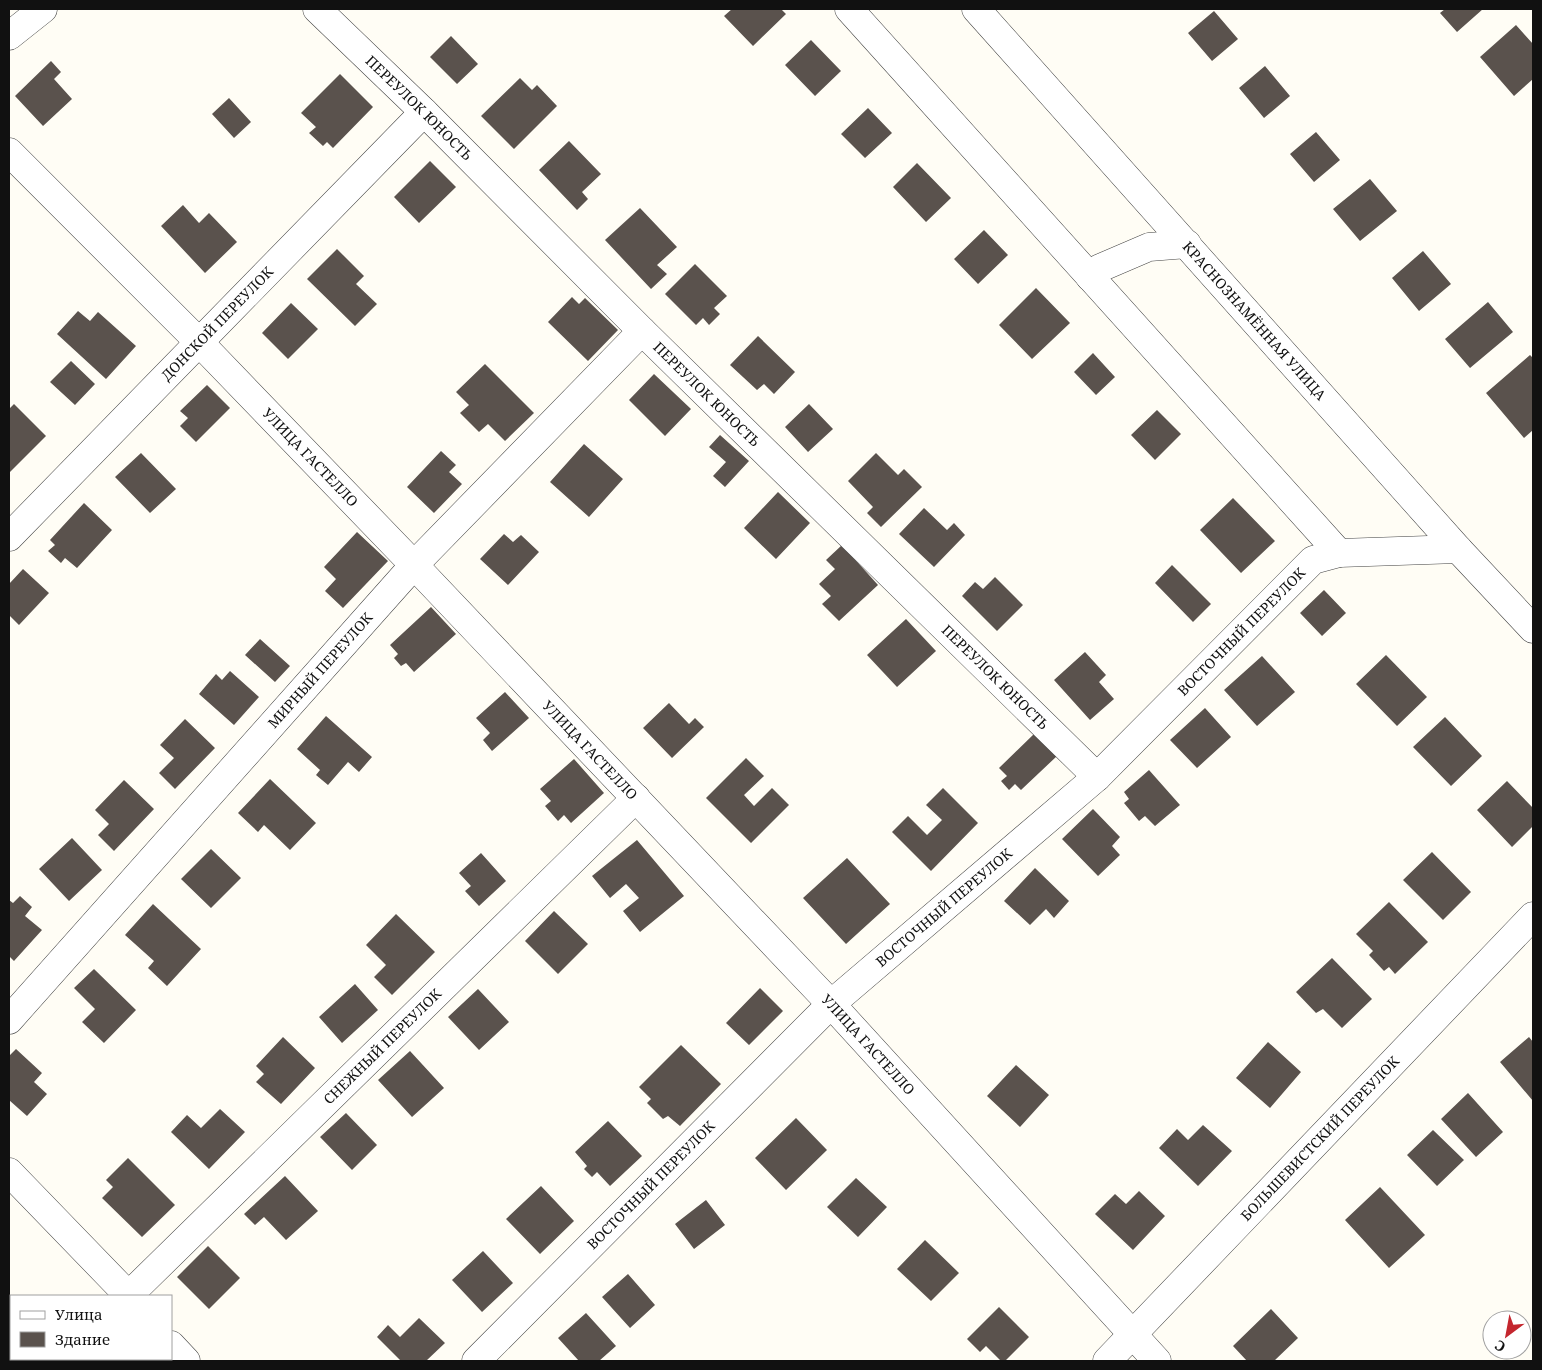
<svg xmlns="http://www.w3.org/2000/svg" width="1542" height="1370" viewBox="0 0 1542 1370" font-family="'Noto Serif',serif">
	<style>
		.building { fill: #5a524d }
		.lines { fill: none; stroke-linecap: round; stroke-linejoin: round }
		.minor-casing { stroke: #444; stroke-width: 29 }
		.minor { stroke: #fff; stroke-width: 28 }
		.labels { text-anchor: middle; stroke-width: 5; stroke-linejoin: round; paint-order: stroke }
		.street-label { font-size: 14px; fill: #111; stroke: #fff }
	</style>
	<rect width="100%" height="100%" fill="#fffdf5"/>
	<path class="building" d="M732 9H781L786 14 753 46 724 16Z
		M1445 9H1483L1457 32 1440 13Z
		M1214 11 1238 39 1212 61 1188 33Z
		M1516 25 1533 44V79L1514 96 1480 57Z
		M451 36 478 64 457 84 430 57Z
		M811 40 841 71 815 96 785 65Z
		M51 61 61 72 54 79 72 99 43 126 15 96Z
		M1265 66 1290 96 1264 118 1239 88Z
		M340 74 373 107 333 148 327 142 323 146 309 133 316 127 301 113Z
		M520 78 532 90 537 85 557 106 514 149 481 116Z
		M229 98 251 122 234 138 212 114Z
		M868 108 892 133 865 158 841 134Z
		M1316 132 1340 160 1314 182 1290 154Z
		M569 141 601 174 582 192 588 199 577 210 539 170Z
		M430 161 456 187 419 223 394 197Z
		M917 163 951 198 926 222 893 187Z
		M1370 179 1397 211 1360 241 1333 209Z
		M183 205 199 223 209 213 237 242 205 273 161 226Z
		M640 208 677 247 657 265 667 274 651 289 605 240Z
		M984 230 1008 255 978 284 954 259Z
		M337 249 364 276 356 284 377 304 355 326 307 279Z
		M1423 251 1451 284 1419 311 1392 278Z
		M695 264 727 296 714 308 720 314 709 325 703 318 696 325 665 294Z
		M1036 288 1070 323 1032 359 999 325Z
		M572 297 579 304 585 298 618 330 588 361 548 322Z
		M1488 302 1513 332 1470 368 1445 339Z
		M291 303 318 329 288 359 262 333Z
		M78 311 90 321 98 312 136 346 106 379 57 334Z
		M758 336 795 372 774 394 764 384 757 390 730 365Z
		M1093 353 1115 377 1096 395 1074 372Z
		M1530 355 1533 358V430L1524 438 1486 393Z
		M71 361 95 384 75 405 50 382Z
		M485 364 534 413 505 441 488 424 479 432 460 413 469 405 456 392Z
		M654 374 691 409 665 436 629 400Z
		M207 385 230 408 196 442 180 426 188 418 180 411Z
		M14 404 46 436 10 472 9 409Z
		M809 404 833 429 808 452 785 427Z
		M1157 410 1181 434 1155 460 1131 435Z
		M720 435 749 461 725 487 713 476 726 462 709 447Z
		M584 444 623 479 589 517 550 482Z
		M441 451 456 465 449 472 462 484 434 513 407 487Z
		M141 453 176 489 150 513 115 477Z
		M876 453 898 475 904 469 922 487 881 527 867 513 873 507 848 481Z
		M778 492 810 523 776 559 744 528Z
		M1233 498 1275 541 1241 573 1200 530Z
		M84 503 112 530 77 568 65 558 61 563 48 551 55 545 50 540Z
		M924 508 947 530 954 523 965 535 934 567 899 534Z
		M357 532 388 561 343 608 325 591 336 579 324 567Z
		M504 534 513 542 521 535 539 552 508 585 480 559Z
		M842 545 878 585 839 621 822 604 831 596 819 584 835 569 826 560Z
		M1172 565 1211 604 1193 622 1155 583Z
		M23 569 49 593 19 625 9 615V584Z
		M995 577 1023 605 997 631 962 596 975 582 983 589Z
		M1324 590 1346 613 1322 636 1300 613Z
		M431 607 456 634 414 672 406 663 401 666 394 658 398 654 390 645Z
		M906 619 936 651 897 687 867 655Z
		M260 639 290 666 275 682 245 655Z
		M1085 652 1106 675 1099 682 1114 699 1090 720 1054 680Z
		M1386 655 1427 697 1397 726 1356 684Z
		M1262 656 1295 692 1257 726 1224 690Z
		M230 671 259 697 234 725 199 694 216 674 222 680Z
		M505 692 529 718 492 751 483 740 490 733 476 718Z
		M669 703 689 724 695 718 704 727 672 758 643 728Z
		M1205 708 1231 737 1197 768 1170 740Z
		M326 716 372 757 359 772 348 762 328 785 316 775 320 770 297 749Z
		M1445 717 1482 756 1451 786 1413 747Z
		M185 719 215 748 175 789 159 773 174 758 160 745Z
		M1035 733 1057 756 1021 790 1015 784 1009 790 1001 781 1007 776 999 768Z
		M746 758 764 776 744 795 754 806 772 788 789 805 751 843 706 798Z
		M574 759 604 793 571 823 564 815 558 821 545 806 551 801 540 789Z
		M1149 770 1180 805 1155 826 1145 816 1139 821 1124 803 1129 799 1124 792Z
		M270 779 316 823 290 850 264 825 258 832 238 813Z
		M124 780 154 809 114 851 98 835 109 824 95 810Z
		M1507 781 1533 808V826L1512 847 1477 810Z
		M943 788 978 823 931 871 892 832 908 816 927 835 942 820 926 805Z
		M1093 809 1120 837 1112 846 1120 855 1098 876 1062 839Z
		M72 838 102 870 69 901 39 869Z
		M637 840 684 896 640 932 623 911 639 898 626 884 610 898 592 876Z
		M211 849 241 878 211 908 181 879Z
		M1432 852 1471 892 1443 920 1403 880Z
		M481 853 506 881 479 906 465 891 471 886 459 873Z
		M847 858 890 904 846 944 803 898Z
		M1035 868 1069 901 1054 918 1046 909 1030 925 1004 901Z
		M20 896 32 907 25 916 42 930 14 961 9 956V900L13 903Z
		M1389 902 1428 942 1395 974 1389 967 1384 971 1369 955 1373 951 1356 934Z
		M153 904 201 949 167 986 148 968 154 961 125 935Z
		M554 911 588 944 558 974 525 941Z
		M396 914 435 952 392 995 374 977 386 965 366 945Z
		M1332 958 1372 999 1342 1028 1323 1009 1316 1013 1296 992Z
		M94 969 136 1010 104 1043 82 1022 95 1009 74 988Z
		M355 984 378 1010 342 1043 319 1017Z
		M760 988 783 1011 749 1045 726 1023Z
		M478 989 509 1022 479 1050 448 1017Z
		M283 1037 315 1068 281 1104 256 1082 264 1074 256 1066Z
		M1529 1037 1533 1042V1101L1500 1062Z
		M1268 1042 1301 1072 1270 1108 1236 1078Z
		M681 1045 721 1084 680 1126 668 1116 663 1119 647 1103 651 1099 639 1087Z
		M16 1049 42 1073 34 1082 47 1094 27 1116 9 1100V1056Z
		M410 1051 444 1088 412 1117 378 1080Z
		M1016 1065 1049 1095 1020 1127 987 1096Z
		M1468 1093 1503 1132 1476 1157 1441 1119Z
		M220 1109 245 1132 209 1169 171 1132 187 1115 201 1128Z
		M346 1113 377 1145 352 1170 320 1137Z
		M796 1118 827 1150 786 1190 755 1158Z
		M608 1121 642 1156 610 1186 597 1172 592 1177 584 1169 587 1166 575 1152Z
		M1203 1125 1232 1151 1198 1186 1159 1148 1177 1129 1188 1140Z
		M1433 1130 1464 1160 1437 1186 1407 1155Z
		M128 1158 175 1205 142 1237 102 1198 113 1187 106 1180Z
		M285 1176 318 1211 286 1240 264 1217 255 1225 244 1214Z
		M856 1178 887 1207 858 1237 827 1207Z
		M541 1186 574 1221 540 1254 506 1219Z
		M1380 1187 1425 1235 1389 1268 1345 1220Z
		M1139 1191 1165 1216 1133 1250 1095 1214 1115 1194 1126 1204Z
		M706 1200 725 1225 694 1249 675 1224Z
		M925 1240 959 1273 931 1301 897 1269Z
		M208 1246 240 1278 209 1309 177 1277Z
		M483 1251 513 1283 482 1312 452 1280Z
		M628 1274 655 1305 630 1328 602 1297Z
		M999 1307 1029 1337 1005 1361H1001L986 1346 980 1352 967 1339Z
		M1271 1309 1298 1338 1274 1361H1247L1233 1346Z
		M586 1313 616 1346 599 1361H579L558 1338Z
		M419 1318 445 1343 426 1361H401L377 1337 388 1325 400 1337Z
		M34 1359H64L67 1361H32Z"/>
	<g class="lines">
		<g class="minor-casing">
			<g id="minor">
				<path id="s1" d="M317 9 424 112 642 331 1097 777"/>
				<path d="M849 9 1339 553"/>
				<path id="s2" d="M976 9 1458 549 1533 629"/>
				<path d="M9 36 43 9"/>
				<path id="s3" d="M9 152 199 342 414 565 831 1004 1157 1361"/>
				<path d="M1090 277 1100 268 1149 247 1187 244"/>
				<path id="s4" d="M9 537 424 112"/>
				<path id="s5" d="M9 1020 414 565 642 331"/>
				<path d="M9 1172 129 1296"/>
				<path id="s6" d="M129 1295 636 798"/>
				<path d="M171 1345 186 1361"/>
				<path id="s7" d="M476 1361 831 1004 1097 777 1313 560 1339 553 1458 549"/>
				<path id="s8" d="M1107 1361 1533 916"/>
			</g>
		</g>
		<use href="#minor" class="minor"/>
	</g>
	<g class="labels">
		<g class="street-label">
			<text dy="5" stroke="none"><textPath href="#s1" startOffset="142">ПЕРЕУЛОК ЮНОСТЬ</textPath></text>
			<text dy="5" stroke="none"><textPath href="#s2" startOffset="418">КРАСНОЗНАМЁННАЯ УЛИЦА</textPath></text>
			<text dy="5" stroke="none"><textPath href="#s4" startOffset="298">ДОНСКОЙ ПЕРЕУЛОК</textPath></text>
			<text dy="5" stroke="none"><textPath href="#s1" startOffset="548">ПЕРЕУЛОК ЮНОСТЬ</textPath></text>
			<text dy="5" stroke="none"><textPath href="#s3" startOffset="429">УЛИЦА ГАСТЕЛЛО</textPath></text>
			<text dy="5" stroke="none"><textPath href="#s7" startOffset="1058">ВОСТОЧНЫЙ ПЕРЕУЛОК</textPath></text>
			<text dy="5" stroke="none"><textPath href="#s5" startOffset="468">МИРНЫЙ ПЕРЕУЛОК</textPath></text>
			<text dy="5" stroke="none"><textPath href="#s1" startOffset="952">ПЕРЕУЛОК ЮНОСТЬ</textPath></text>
			<text dy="5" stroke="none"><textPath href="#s3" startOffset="834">УЛИЦА ГАСТЕЛЛО</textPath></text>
			<text dy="5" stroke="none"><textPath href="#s7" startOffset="652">ВОСТОЧНЫЙ ПЕРЕУЛОК</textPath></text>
			<text dy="5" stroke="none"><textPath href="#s3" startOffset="1239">УЛИЦА ГАСТЕЛЛО</textPath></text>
			<text dy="5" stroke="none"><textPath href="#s6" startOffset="355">СНЕЖНЫЙ ПЕРЕУЛОК</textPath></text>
			<text dy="5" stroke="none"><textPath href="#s8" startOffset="308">БОЛЬШЕВИСТСКИЙ ПЕРЕУЛОК</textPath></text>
			<text dy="5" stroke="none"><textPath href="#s7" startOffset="248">ВОСТОЧНЫЙ ПЕРЕУЛОК</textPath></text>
		</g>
	</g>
	<rect width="1542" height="1370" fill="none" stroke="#111111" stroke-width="20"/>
	<rect x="10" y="1295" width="162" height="65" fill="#ffffff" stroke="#a0a0a0"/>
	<rect x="20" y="1311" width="25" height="8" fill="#ffffff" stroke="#a0a0a0"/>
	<text x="55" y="1320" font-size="15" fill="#111111">Улица</text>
	<rect x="20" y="1332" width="25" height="15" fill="#5a524d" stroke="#a0a0a0"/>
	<text x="55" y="1345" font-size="15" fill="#111111">Здание</text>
	<g transform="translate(1507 1335) rotate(212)"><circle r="24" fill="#ffffff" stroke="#a0a0a0"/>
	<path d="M0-4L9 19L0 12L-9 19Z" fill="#c4262e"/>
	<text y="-8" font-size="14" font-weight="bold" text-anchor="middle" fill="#111111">С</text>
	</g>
</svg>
